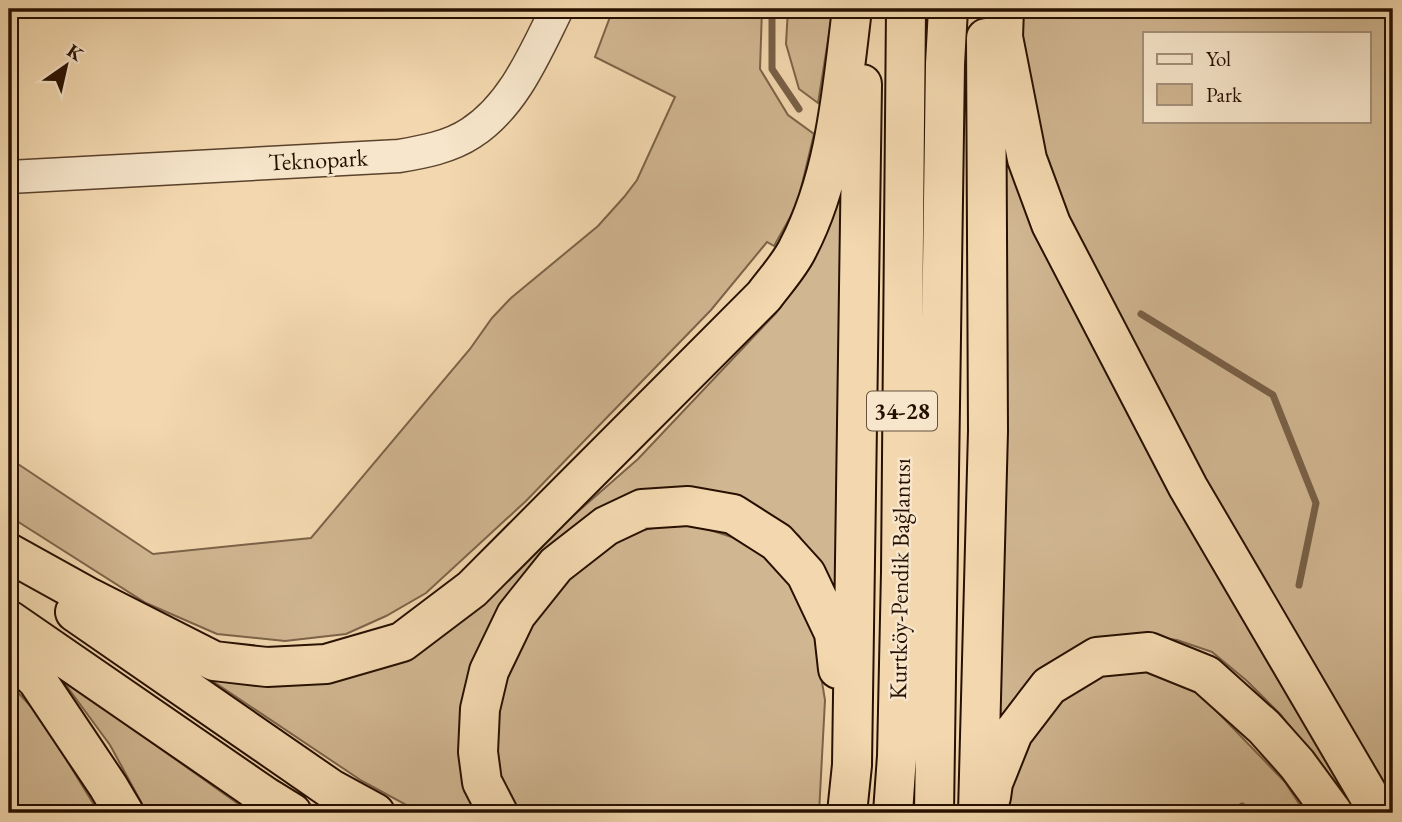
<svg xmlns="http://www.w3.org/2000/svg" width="1402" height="822" viewBox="0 0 1402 822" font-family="'EB Garamond',serif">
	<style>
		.green { fill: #d0b691; stroke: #7c6348; stroke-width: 2; fill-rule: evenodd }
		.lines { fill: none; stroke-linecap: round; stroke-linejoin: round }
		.stream { stroke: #785f46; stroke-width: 7 }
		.minor-casing { stroke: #5a422c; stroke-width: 35 }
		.highway-casing { stroke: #271000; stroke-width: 42 }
		.minor { stroke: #f7e6cb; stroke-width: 32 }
		.highway { stroke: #f3d8af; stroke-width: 38 }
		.labels { text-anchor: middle; stroke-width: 5; stroke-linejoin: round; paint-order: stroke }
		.shield { fill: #f7e6cb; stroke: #65503d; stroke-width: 2 }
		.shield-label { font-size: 23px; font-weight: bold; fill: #271000 }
		.street-label { font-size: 24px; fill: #271000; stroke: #f7e6cb }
	</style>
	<rect width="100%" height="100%" fill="#f3d8af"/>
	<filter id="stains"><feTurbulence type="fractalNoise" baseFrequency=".00286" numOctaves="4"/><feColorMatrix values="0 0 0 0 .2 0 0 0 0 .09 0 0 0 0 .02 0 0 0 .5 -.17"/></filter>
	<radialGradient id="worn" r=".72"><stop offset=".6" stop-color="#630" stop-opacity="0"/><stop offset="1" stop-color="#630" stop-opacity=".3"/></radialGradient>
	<path class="green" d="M613 9H762L760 69 788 115 814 134 797 205 774 246 767 242 711 310 526 501 426 593 386 616 346 634 285 641 217 634 146 603 9 516V458L153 554 311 538 470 349 492 318 511 298 598 226 624 197 637 180 675 97 595 57Z
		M788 9H833L818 103 799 89 786 44Z
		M1016 9H1393V810L1190 461 1065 212 1033 128ZM1145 33H1369V121H1145Z
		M1003 103 1366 813H1353L1343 795 1281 715 1247 681 1212 652 1177 640 1147 636 996 727Z
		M846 180 841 600 799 536 754 505 709 493 516 587 481 813H421L362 781 202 674 265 686 357 673 566 522 638 459 776 313 811 264Z
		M685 522 738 539 785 572 811 616 825 700 819 813H511L488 743 503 669 533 619 588 557 633 532Z
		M1148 672 1174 681 1201 695 1285 782 1305 813H1003L1008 787 1021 742 1054 703 1099 676Z
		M60 677 251 813H147L110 745Z
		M9 683 39 715 99 813H9Z"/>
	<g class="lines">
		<path class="stream" d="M772 9V69L799 109
			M1141 314 1273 395 1316 503 1299 585
			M9 702 13 705
			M1241 813 1242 806"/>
		<g class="minor-casing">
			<path id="minor" d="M9 177 399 156C423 152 450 147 471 133 514 105 535 53 557 9"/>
		</g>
		<g class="highway-casing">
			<path id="highway" d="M1004 9 1003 37 1027 159 1051 224 1188 487 1379 813
				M9 553 90 598 214 661 267 667 326 664 402 642 472 589 764 296C775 281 790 265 798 248 836 175 842 90 852 9
				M75 612 331 789 375 813
				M9 620 266 797 292 813
				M9 653 37 680 108 786 124 813
				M991 797 993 783 1013 733 1049 686 1097 657 1149 652 1206 675 1264 727 1297 764 1333 813
				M498 813 482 782 478 752 480 709 489 671 516 615 556 565 606 526 642 509 688 506 733 514 777 542 806 574 834 633 838 669
				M847 813 852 765 862 84
				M893 813 897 756 901 572 906 9
				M934 813 945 64 948 9
				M978 813 988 431 986 38"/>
		</g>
		<use href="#minor" class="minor"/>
		<use href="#highway" class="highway"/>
	</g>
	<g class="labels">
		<rect class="shield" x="867" y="391.5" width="70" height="39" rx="5"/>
		<g class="shield-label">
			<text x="902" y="419">34-28</text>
		</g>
		<g class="street-label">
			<text transform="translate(318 160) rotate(-3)" y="8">Teknopark</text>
			<text transform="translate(900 579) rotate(-89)" y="8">Kurtköy-Pendik Bağlantısı</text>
		</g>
	</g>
	<rect width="1402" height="822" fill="none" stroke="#f3d8af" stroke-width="35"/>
	<rect x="10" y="10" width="1381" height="801" fill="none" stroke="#271000" stroke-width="3.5"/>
	<rect x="18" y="18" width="1367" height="787" fill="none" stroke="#271000" stroke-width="2"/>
	<rect x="1143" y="32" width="228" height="91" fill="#f7e6cb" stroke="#a4907a" stroke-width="2"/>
	<rect x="1157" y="54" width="35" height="10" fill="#f7e6cb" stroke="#a4907a" stroke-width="2"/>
	<text x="1206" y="66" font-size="21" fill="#271000">Yol</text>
	<rect x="1157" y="84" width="35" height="21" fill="#d0b691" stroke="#a4907a" stroke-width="2"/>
	<text x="1206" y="102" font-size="21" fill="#271000">Park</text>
	<g transform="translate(66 66) rotate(34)" stroke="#f7e6cb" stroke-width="5" paint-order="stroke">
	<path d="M0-5L12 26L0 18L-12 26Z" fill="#271000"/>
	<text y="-10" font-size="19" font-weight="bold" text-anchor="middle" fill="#271000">K</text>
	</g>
	<rect width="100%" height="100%" filter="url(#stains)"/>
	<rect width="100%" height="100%" fill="url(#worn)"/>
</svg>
